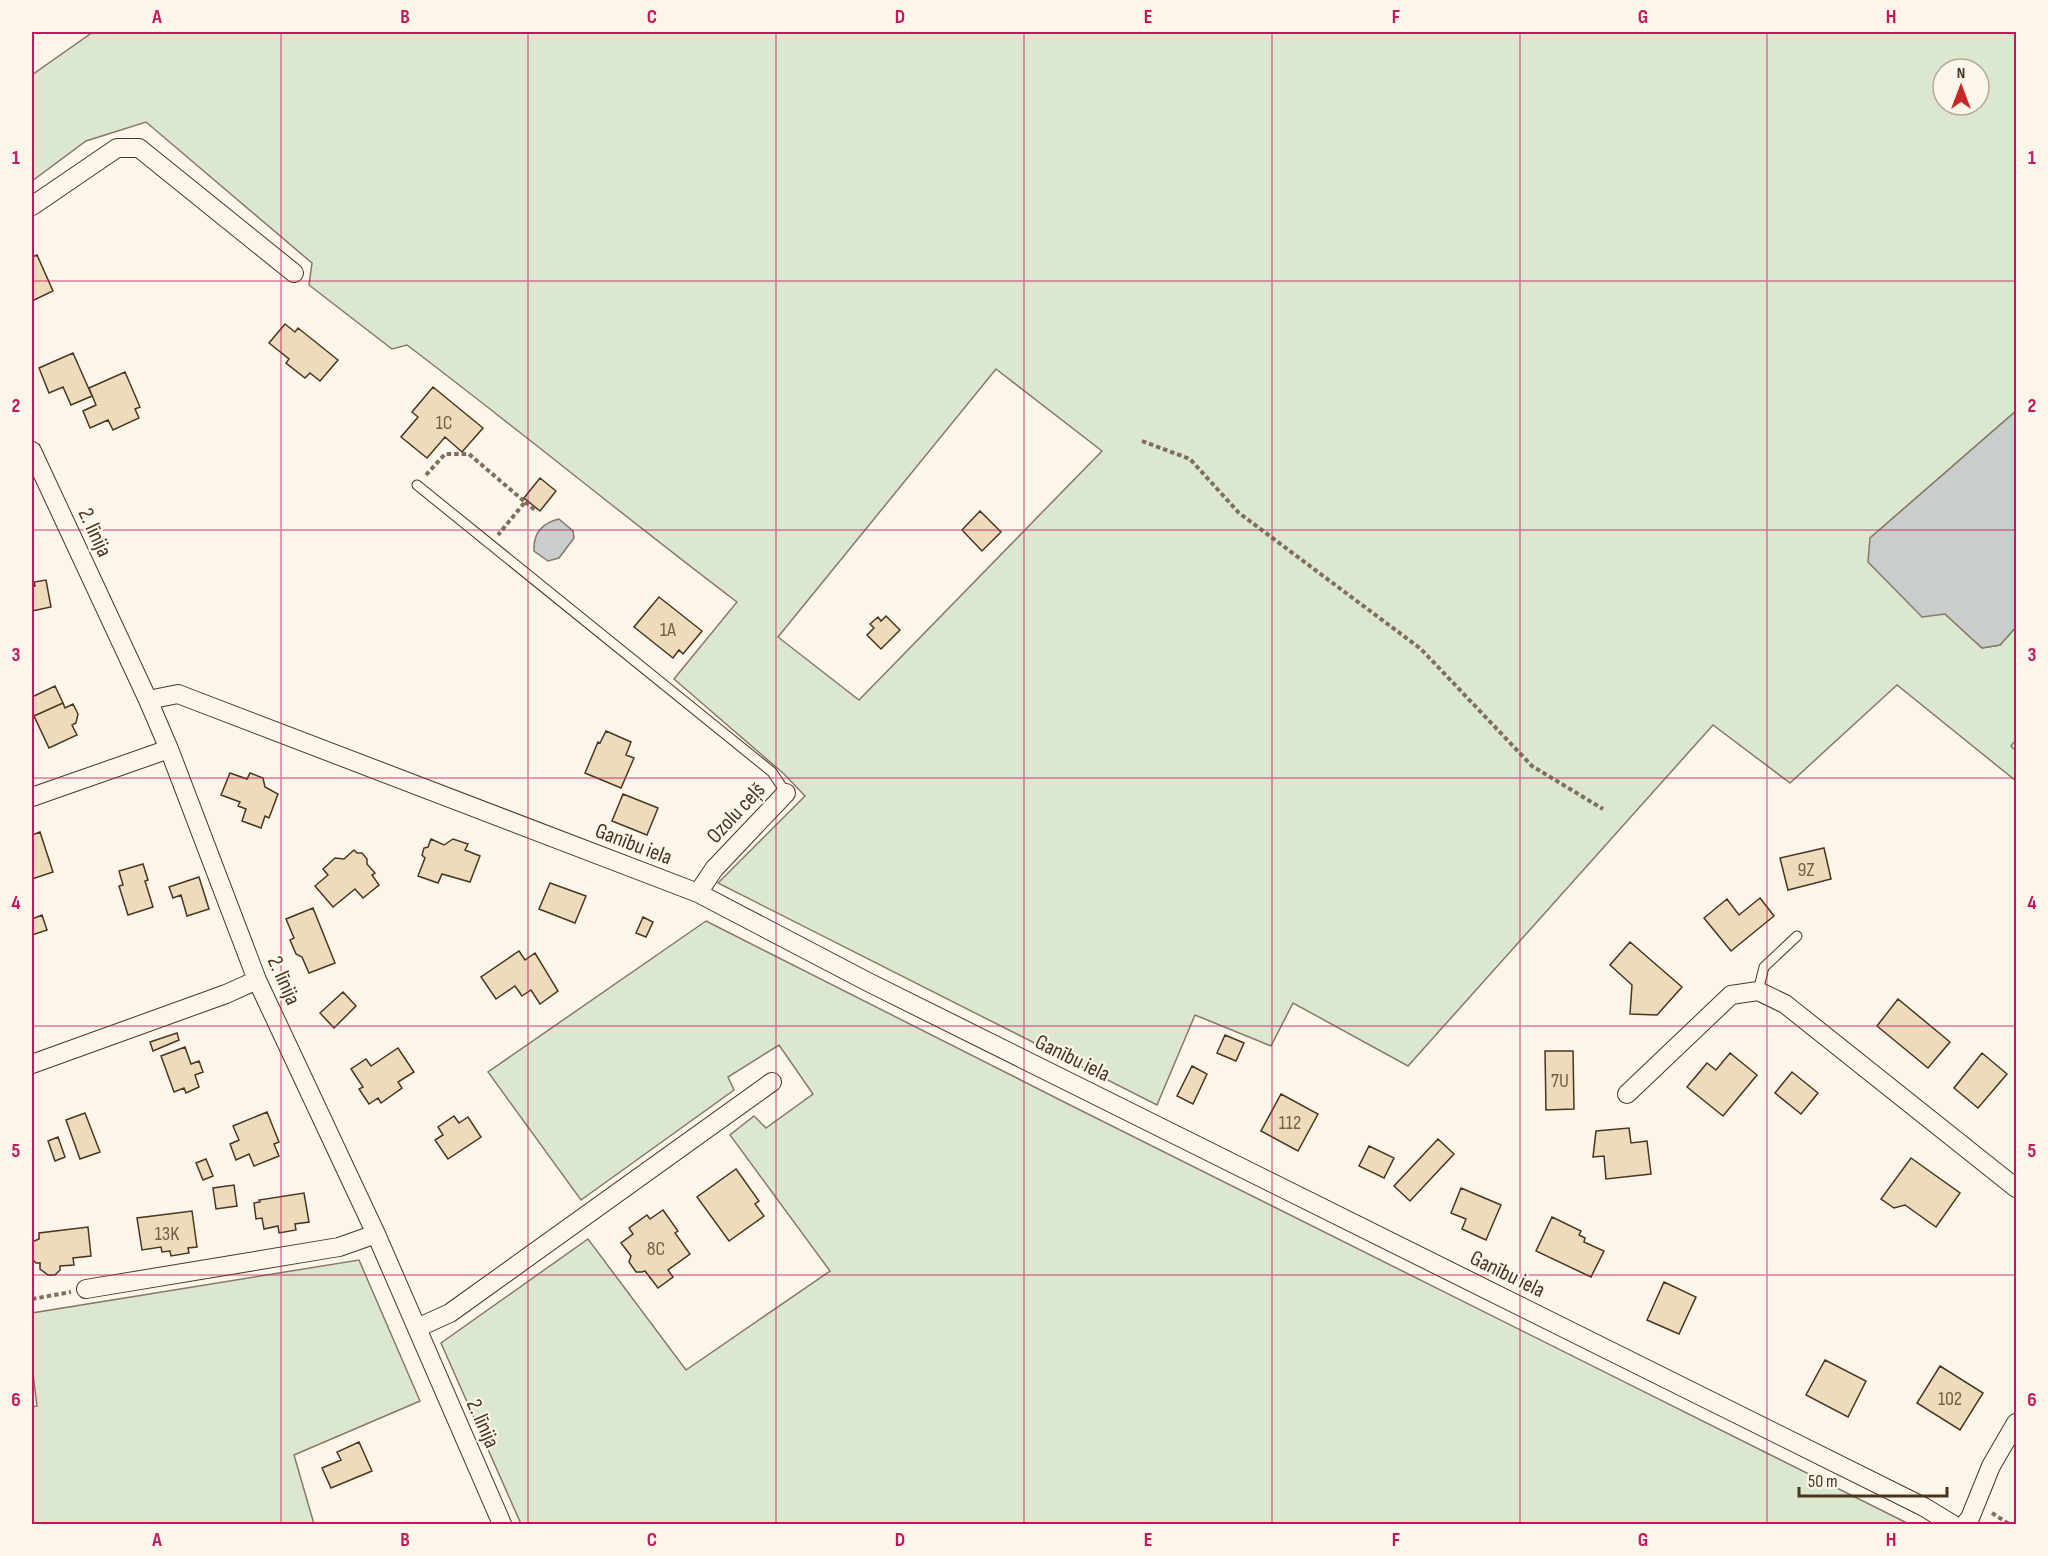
<svg xmlns="http://www.w3.org/2000/svg" width="2048" height="1556" viewBox="0 0 2048 1556" font-family="'Sofia Sans Condensed',sans-serif">
	<style>
		.green { fill: #dce7d0; stroke: #887966; stroke-width: 1.5; fill-rule: evenodd }
		.water { fill: #c9cecd; stroke: #887966; stroke-width: 1.5 }
		.building { fill: #ecdcbc; stroke: #4a3520; stroke-width: 1.5 }
		.lines { fill: none; stroke-linecap: round; stroke-linejoin: round }
		.service-casing { stroke: #4a3520; stroke-width: 11 }
		.minor-casing { stroke: #4a3520; stroke-width: 20 }
		.path { stroke: #7f6f5c; stroke-width: 4; stroke-dasharray: 4.5 3; stroke-linecap: butt }
		.service { stroke: #fbf6e9; stroke-width: 9 }
		.minor { stroke: #fbf6e9; stroke-width: 18 }
		.grid { fill: none; stroke: #c2185b; stroke-width: 1.5; stroke-opacity: 0.55 }
		.labels { text-anchor: middle; stroke-width: 4.5; stroke-linejoin: round; paint-order: stroke }
		.number-label { font-size: 20px; fill: #725f47 }
		.street-label { font-size: 22px; fill: #4a3520; stroke: #fbf6e9 }
		.neatline { fill: none; stroke: #c2185b; stroke-width: 2 }
		.grid-label { font-size: 20px; text-anchor: middle; font-weight: bold; fill: #c2185b }
	</style>
	<rect width="100%" height="100%" fill="#fbf6e9"/>
	<path class="green" d="M93 32H2016V411L1870 538 1945 614 1982 648 2000 645 2016 627V740L2011 746 2016 751V781L1897 685 1790 783 1713 725 1408 1066 1293 1003 1271 1046 1195 1015 1157 1105 718 883 805 796 784 774 674 679 737 602C626 518 518 429 407 345L392 349 309 285 312 263 146 122 86 141 32 181V75ZM1943 69H1979V105H1943ZM996 369 1102 451 859 700 778 637Z
		M706 921 1070 1105 1909 1524H521L441 1343 588 1239 686 1370 830 1271 730 1135 754 1116 766 1128 813 1094 779 1045 728 1077 734 1090 581 1200 488 1072Z
		M359 1260 420 1401 294 1455 314 1524H32V1407L37 1406 32 1366V1313Z"/>
	<path class="water" d="M2016 411V627L2000 645 1982 648 1945 614 1922 617 1868 562 1870 538Z
		M559 519 573 531 574 538 559 558 548 561 534 551C533 533 542 523 559 519Z"/>
	<path class="building" d="M37 255 53 291 32 301V257Z
		M285 324 295 332 298 328 338 360 320 381 310 373 305 378 286 363 289 359 269 343Z
		M73 353 92 396 71 405 63 387 49 393 39 368Z
		M125 372 140 407 135 409 139 418 113 430 108 420 90 428 83 411 96 405 89 388Z
		M433 387 483 428 462 452 445 437 427 458 401 437 418 417 412 412Z
		M540 478 556 491 540 511 524 498Z
		M980 511 1001 532 982 551 962 530Z
		M46 580 51 607 32 611V587L35 586 34 582Z
		M659 597 702 631 683 654 679 650 673 658 634 627Z
		M886 616 900 630 881 649 867 635 874 628 870 624 878 617 881 621Z
		M55 686 63 703 34 716 32 710V697Z
		M63 703 65 708 73 704 78 714 76 723 72 725 77 735 49 748 34 716Z
		M606 731 631 742 626 755 634 758 621 788 585 773 598 742 600 743Z
		M230 773 247 779 250 773 263 778 265 787 278 794 269 818 265 816 261 828 242 821 246 809 238 806 240 802 221 795Z
		M623 794 658 808 647 835 612 821Z
		M40 832 53 872 32 879V835Z
		M431 839 444 845 453 839 468 844 465 850 480 856 470 882 442 874 438 883 418 876 425 858 422 855 424 848 428 847Z
		M1824 848 1831 879 1788 890 1780 858Z
		M354 850 357 853H362L367 859V864L375 873 372 875 379 885 363 898 355 889 333 907 315 886 328 875 323 869 335 858 344 859Z
		M143 864 148 880 145 881 153 907 128 915 119 886 123 885 119 871Z
		M199 877 209 909 187 916 181 895 173 898 169 887Z
		M550 883 586 896 575 923 539 909Z
		M1760 898 1774 916 1731 951 1704 918 1727 899 1739 915Z
		M313 908 335 963 309 973 302 957 296 954 290 940 294 938 286 919Z
		M42 915 47 930 32 935V919Z
		M643 917 653 922 646 937 636 933Z
		M1630 942 1682 987 1657 1015 1630 1014 1632 985 1610 965Z
		M519 951 525 960 535 953 558 991 540 1004 531 990 522 996 515 986 496 999 481 977Z
		M343 992 356 1006 334 1028 320 1013Z
		M1898 999 1950 1042 1928 1068 1877 1026Z
		M177 1033 179 1040 153 1051 150 1042Z
		M1225 1035 1244 1043 1236 1061 1217 1053Z
		M185 1047 191 1064 199 1061 203 1072 195 1075 199 1087 186 1093 184 1088 174 1092 161 1056Z
		M398 1048 414 1072 398 1082 402 1088 381 1103 378 1098 369 1104 359 1089 363 1087 351 1069 366 1059 371 1066Z
		M1545 1051H1573L1574 1109 1546 1110Z
		M1730 1053 1757 1075 1723 1116 1687 1087 1707 1063 1716 1070Z
		M1982 1053 2007 1074 1978 1108 1954 1088Z
		M1192 1066 1207 1074 1193 1104 1177 1096Z
		M1792 1072 1818 1093 1801 1114 1775 1093Z
		M1281 1094 1318 1114 1298 1151 1261 1131Z
		M267 1112 279 1142 274 1144 279 1156 254 1166 249 1154 236 1160 230 1144 239 1140 233 1126Z
		M85 1113 100 1152 80 1159 66 1120Z
		M454 1116 459 1123 468 1117 481 1137 448 1159 435 1140 443 1135 438 1127Z
		M1629 1128 1631 1143 1647 1141 1651 1174 1606 1179 1604 1156 1593 1157 1596 1131Z
		M58 1137 65 1157 55 1161 48 1141Z
		M1438 1139 1454 1154 1410 1201 1394 1186Z
		M1369 1146 1394 1158 1384 1178 1359 1166Z
		M1911 1158 1960 1193 1936 1227 1905 1205 1894 1208 1881 1199Z
		M206 1159 213 1176 203 1180 196 1163Z
		M736 1169 759 1201 755 1204 764 1216 729 1241 697 1197Z
		M234 1185 237 1206 216 1209 213 1188Z
		M1461 1188 1501 1205 1486 1240 1462 1229 1466 1219 1451 1213Z
		M304 1193 309 1222 295 1224 296 1230 279 1233 278 1226 264 1229 262 1218 256 1219 254 1203 260 1202 259 1200Z
		M663 1210 678 1231 675 1233 690 1254 668 1270 673 1277 658 1288 645 1271 642 1272H636L629 1262 631 1256 621 1243 633 1234 629 1228 647 1215 650 1219Z
		M192 1211 197 1247 188 1248 189 1253 171 1256 170 1251 162 1252 161 1247 142 1250 137 1218Z
		M1552 1217 1581 1231 1579 1235 1585 1238 1584 1242 1604 1251 1591 1277 1536 1251Z
		M88 1227 91 1256 73 1258 74 1265 60 1266V1270L55 1275H48L40 1269V1263H36L32 1259V1242L39 1239V1233Z
		M1664 1282 1696 1297 1679 1334 1647 1320Z
		M1825 1360 1866 1381 1848 1417 1806 1395Z
		M1940 1366 1983 1393 1960 1430 1917 1403Z
		M359 1442 372 1471 331 1488 322 1468 341 1460 337 1452Z"/>
	<g class="lines">
		<g class="service-casing">
			<path id="service" d="M417 485 772 772 786 793
				M1758 991 1764 967 1797 936"/>
		</g>
		<g class="minor-casing">
			<path id="minor" d="M32 206 117 148H139L294 273
				M32 451 148 700 169 749 257 980 376 1234 502 1524
				M148 700 178 694 698 893 868 982 1924 1507 1952 1524
				M32 797 169 749
				M698 893 714 869 786 793
				M32 1064 226 994 257 980
				M1627 1094 1731 995 1758 991 1785 1004 2016 1188
				M86 1289 339 1247 376 1234
				M417 1328 450 1313 772 1082
				M1965 1524 1970 1518 1991 1466 2016 1423"/>
		</g>
		<path class="path" d="M1142 441 1190 459 1239 513 1421 649 1532 766 1603 809
			M426 475 445 454H469L525 502 498 535
			M525 502 535 510
			M32 1299 71 1292
			M1992 1513 2009 1524"/>
		<use href="#service" class="service"/>
		<use href="#minor" class="minor"/>
	</g>
	<path class="grid" d="M281 32V1524M528 32V1524M776 32V1524M1024 32V1524M1272 32V1524M1520 32V1524M1767 32V1524M32 281H2016M32 530H2016M32 778H2016M32 1026H2016M32 1275H2016"/>
	<g class="labels">
		<g class="number-label">
			<text x="444" y="429">1C</text>
			<text x="668" y="636">1A</text>
			<text x="1806" y="876">9Z</text>
			<text x="1560" y="1087">7U</text>
			<text x="1290" y="1129">112</text>
			<text x="167" y="1240">13K</text>
			<text x="656" y="1255">8C</text>
			<text x="1950" y="1405">102</text>
		</g>
		<g class="street-label">
			<text transform="translate(96 532) rotate(65)" y="8">2. līnija</text>
			<text transform="translate(735 812) rotate(-47)" y="8">Ozolu ceļš</text>
			<text transform="translate(634 843) rotate(21)" y="8">Ganību iela</text>
			<text transform="translate(285 980) rotate(66)" y="8">2. līnija</text>
			<text transform="translate(1073 1057) rotate(26)" y="8">Ganību iela</text>
			<text transform="translate(1508 1273) rotate(26)" y="8">Ganību iela</text>
			<text transform="translate(484 1423) rotate(66)" y="8">2. līnija</text>
		</g>
	</g>
	<rect width="2048" height="1556" fill="none" stroke="#fbf6e9" stroke-width="66"/>
	<g transform="translate(1961 87)"><circle r="28" fill="#fbf6e9" stroke="#b4a999" stroke-width="1.5"/>
	<path d="M0-4.5L10 22L0 15L-10 22Z" fill="#c62828"/>
	<text y="-9" font-size="16" font-weight="bold" text-anchor="middle" fill="#4a3520">N</text>
	</g>
	<path d="M1799 1487v9h148v-9" fill="none" stroke="#4a3520" stroke-width="3"/>
	<text x="1808" y="1487" font-size="18" fill="#4a3520" stroke="#fbf6e9" stroke-width="4.5" paint-order="stroke">50 m</text>
	<rect x="33" y="33" width="1982" height="1490" class="neatline"/>
	<g class="grid-label">
		<text x="157" y="23">A</text>
		<text x="405" y="23">B</text>
		<text x="652" y="23">C</text>
		<text x="900" y="23">D</text>
		<text x="1148" y="23">E</text>
		<text x="1396" y="23">F</text>
		<text x="1643" y="23">G</text>
		<text x="1891" y="23">H</text>
		<text x="16" y="164">1</text>
		<text x="2032" y="164">1</text>
		<text x="16" y="412">2</text>
		<text x="2032" y="412">2</text>
		<text x="16" y="661">3</text>
		<text x="2032" y="661">3</text>
		<text x="16" y="909">4</text>
		<text x="2032" y="909">4</text>
		<text x="16" y="1157">5</text>
		<text x="2032" y="1157">5</text>
		<text x="16" y="1406">6</text>
		<text x="2032" y="1406">6</text>
		<text x="157" y="1546">A</text>
		<text x="405" y="1546">B</text>
		<text x="652" y="1546">C</text>
		<text x="900" y="1546">D</text>
		<text x="1148" y="1546">E</text>
		<text x="1396" y="1546">F</text>
		<text x="1643" y="1546">G</text>
		<text x="1891" y="1546">H</text>
	</g>
</svg>
